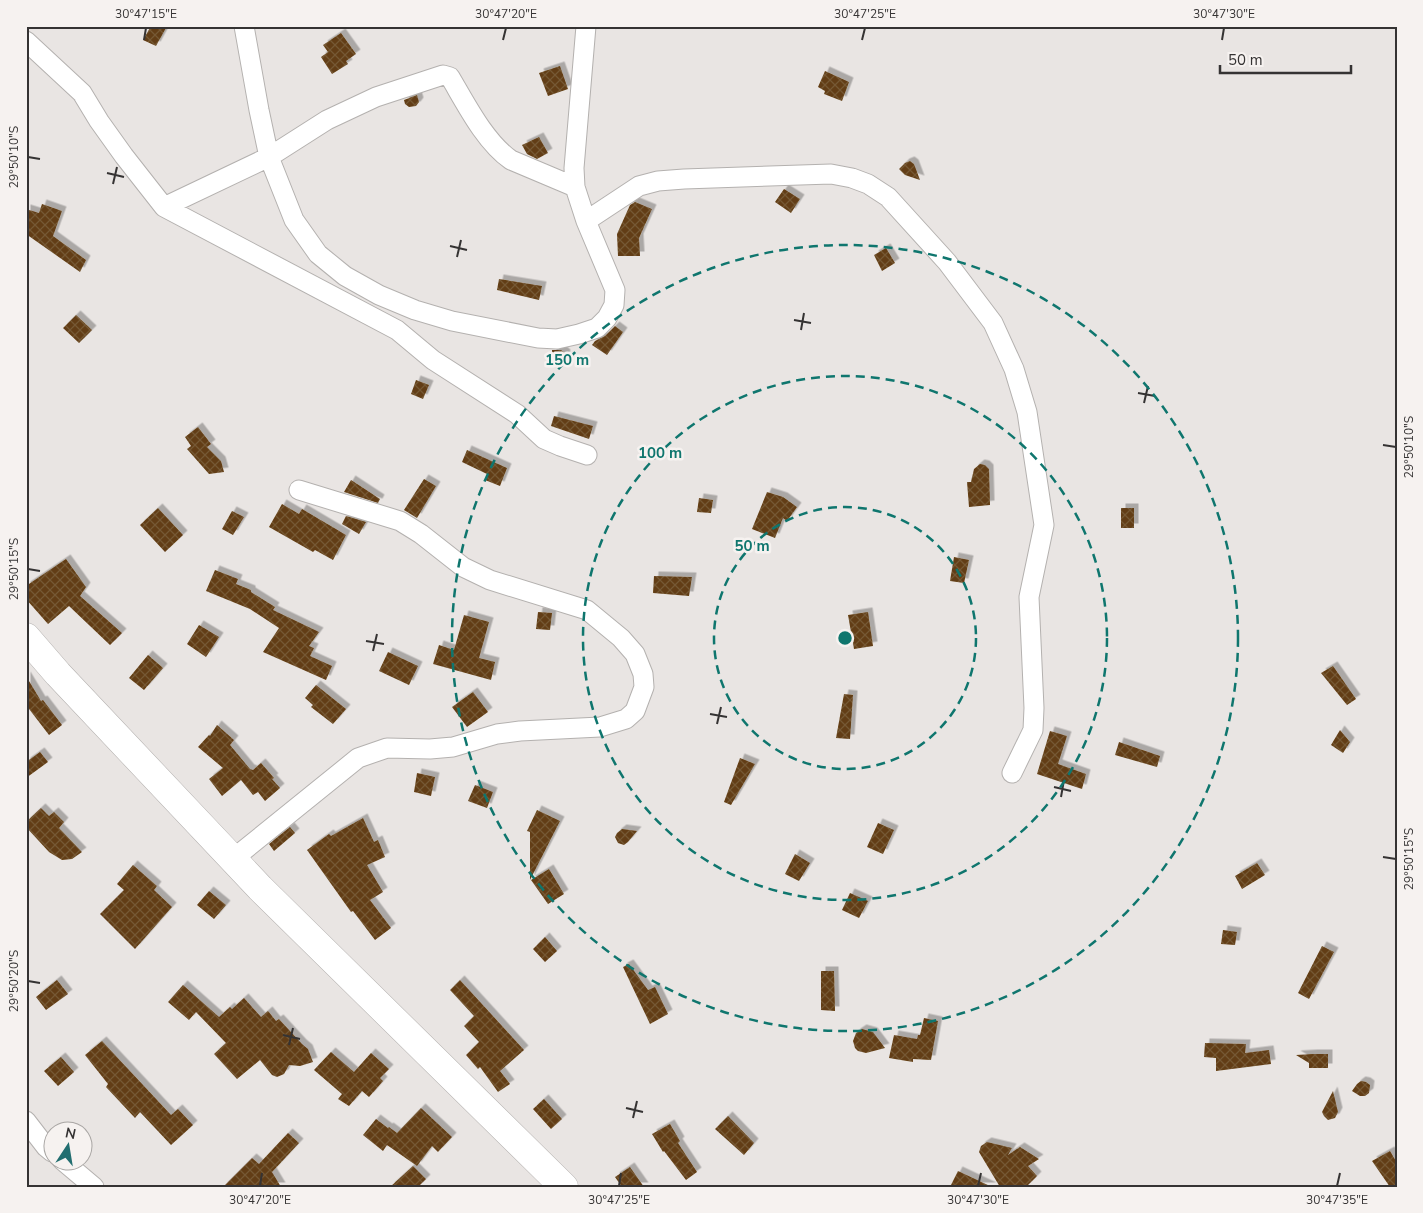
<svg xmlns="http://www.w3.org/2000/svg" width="1423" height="1213" viewBox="0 0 1423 1213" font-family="'Nunito Sans',sans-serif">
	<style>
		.building { fill: url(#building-cross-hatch); filter: url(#shadow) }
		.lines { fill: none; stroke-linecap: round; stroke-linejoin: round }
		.street-casing { stroke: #b4b1af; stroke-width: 21 }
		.secondary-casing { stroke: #b4b1af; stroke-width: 29 }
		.street { stroke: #fff; stroke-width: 19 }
		.secondary { stroke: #fff; stroke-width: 28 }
		.ticks { fill: none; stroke: #353333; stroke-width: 2 }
		.ring { fill: none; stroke: #0f766e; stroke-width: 2.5; stroke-dasharray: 9 6 }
		.centre { fill: #0f766e; stroke: #f6f2f0; stroke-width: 2.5 }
		.ring-label { font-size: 15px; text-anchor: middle; font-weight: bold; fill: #0f766e; stroke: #f6f2f0; stroke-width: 5; stroke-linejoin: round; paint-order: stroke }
		.neatline { fill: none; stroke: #353333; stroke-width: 2 }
		.ticks-label { font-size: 12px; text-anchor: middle; fill: #353333 }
	</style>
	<defs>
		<pattern id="building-cross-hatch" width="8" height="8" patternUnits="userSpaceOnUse" patternTransform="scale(1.25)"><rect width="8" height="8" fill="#623d12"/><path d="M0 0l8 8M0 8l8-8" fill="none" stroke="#755835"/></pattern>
		<filter id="shadow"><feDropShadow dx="4.5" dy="-4.5" stdDeviation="0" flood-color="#0004"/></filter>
	</defs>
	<rect width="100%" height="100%" fill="#e9e5e3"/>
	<path class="building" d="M151 26H167L156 46 143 40Z
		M341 33 356 54 346 61 348 64 332 74 321 57 328 52 323 45Z
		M560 66 568 89 548 96 539 73Z
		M825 71 849 82 842 101 824 94 825 91 818 87Z
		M417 95 419 102 416 106 409 107 405 104 404 100Z
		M539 137 548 153 537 159 527 154 522 145Z
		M910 161 914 164 920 180 905 175 899 169 905 163Z
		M784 189 800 199 791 213 775 202Z
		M635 202 652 209 639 238 640 256H618L617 234 630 205Z
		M42 204 62 211 53 236 86 260 80 272 26 234V209L39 213Z
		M886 248 895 263 882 271 874 255Z
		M499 279 542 286 539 300 497 290Z
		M76 315 92 330 79 343 63 328Z
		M615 326 623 332 607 355 592 345 595 341 605 336Z
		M552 350H561L566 354 564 361 552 366Z
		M416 380 429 385 423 399 411 394Z
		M554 416 593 426 589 439 551 426Z
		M198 427 211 444 207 447 221 461 224 472 209 474 187 449 191 446 185 437Z
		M467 450 507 468 500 486 485 480 487 474 462 462Z
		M980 464 985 465 989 469 990 505 969 507 967 482H971L974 469Z
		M424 479 436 486 417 518 404 510Z
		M351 480 380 499 378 503 344 492Z
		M767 492 783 497 797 507 787 521 783 518 775 538 752 529Z
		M699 498 713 500 711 513 697 512Z
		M282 504 299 514 302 509 346 535 333 560 315 550 313 552 269 527Z
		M158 508 183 535 165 552 140 525Z
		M1121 508H1134V528H1121Z
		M232 511 244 517 233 535 222 529Z
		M346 516 366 522 359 534 342 524Z
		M954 557 969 560 964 583 950 581Z
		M66 559 86 587 80 596 122 633 110 645 69 606 48 624 26 599V586Z
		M215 570 238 579 236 584 251 590V592L275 607 273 610 319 632 309 646 314 648 310 656 332 666 326 680 263 652 279 628 250 609 206 591Z
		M654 576 692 577 689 596 653 593Z
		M538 612 552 613 550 630 536 629Z
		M868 612 873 646 854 649 848 615Z
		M464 615 489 622 479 658 495 662 491 680 433 664 439 645 454 650Z
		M199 625 219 637 206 657 187 644Z
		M388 652 418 666 409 685 379 671Z
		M148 655 163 668 144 690 129 678Z
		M1333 666 1356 699 1347 705 1321 673Z
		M26 676 41 701 43 700 62 725 49 735 26 705Z
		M316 685 346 709 333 724 311 707 313 705 305 698Z
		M473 692 488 712 467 727 452 707Z
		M844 694 853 695 850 739 836 738Z
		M217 725 234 740 230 745 250 769 253 770 261 763 274 778 272 779 280 788 265 801 258 792 253 795 241 780 222 796 209 779 223 768 198 747 209 735 210 736Z
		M1340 730 1350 742 1343 753 1331 745Z
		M1050 731 1067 736 1058 764 1086 774 1082 789 1037 774Z
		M1119 742 1160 756 1157 767 1115 755Z
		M40 752 48 762 26 778V762Z
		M740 758 755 764 731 805 724 802Z
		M417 773 435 777 431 796 414 792Z
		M475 785 493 792 487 808 468 801Z
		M41 808 49 816 54 812 64 822 59 828 82 852 72 859 62 860 49 852 26 827V822Z
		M537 810 560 821 530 880V832L527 831Z
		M363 818 374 842 378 840 385 857 367 865 383 892 370 900 391 928 375 940 353 911 351 912 307 850 329 834 331 836Z
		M878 823 894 830 883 854 867 847Z
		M290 827 295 833 274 851 269 844Z
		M622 829 637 831 628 842 624 845 618 843 615 837 617 833Z
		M795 854 810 863 799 881 785 874Z
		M1257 863 1265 875 1242 889 1235 876Z
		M133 865 157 886 154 890 172 907 135 949 100 914 124 890 117 884Z
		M549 869 564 894 548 904 531 880Z
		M209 891 226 905 214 919 197 905Z
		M850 893 868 901 859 918 842 910Z
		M1223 930 1237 932 1235 945 1221 944Z
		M545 937 557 951 545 962 533 949Z
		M1322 946 1334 952 1309 999 1298 993Z
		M629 964 648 990 655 987 668 1014 650 1024 623 967Z
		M821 971H834L835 1011 821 1010Z
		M57 980 68 994 46 1010 36 997Z
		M460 980 524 1050 500 1071 510 1084 498 1092 480 1067 478 1069 466 1055 479 1042 464 1026 474 1016 450 990Z
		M183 985 219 1017 230 1007 232 1009 244 998 261 1017 268 1011 276 1021 279 1019 302 1044 308 1049 313 1062 300 1066 289 1065 284 1074 277 1077 272 1075 260 1060 237 1079 214 1054 226 1043 196 1012 189 1020 168 1002Z
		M924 1018 938 1021 931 1060 913 1059V1062L889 1058 894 1035 917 1039 918 1035H920Z
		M862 1029 873 1032 885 1048 866 1053 858 1051 855 1048 853 1041 856 1033Z
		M102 1041 171 1115 178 1109 193 1125 171 1145 140 1112 135 1118 106 1087 108 1084 85 1055Z
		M1205 1043 1246 1044 1245 1053 1269 1050 1271 1064 1216 1071V1058L1204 1057Z
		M331 1052 354 1072 371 1053 389 1069 380 1078 383 1081 369 1097 362 1091 349 1106 338 1099 342 1094 314 1070Z
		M1313 1054H1328V1068H1309V1063L1296 1055Z
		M61 1057 74 1072 58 1086 44 1071Z
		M1361 1081 1366 1082 1370 1085 1369 1093 1365 1096H1360L1352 1091 1357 1084Z
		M1333 1091 1338 1112 1335 1118 1328 1120 1324 1116 1322 1112Z
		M544 1099 562 1119 551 1129 533 1109Z
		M421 1108 452 1137 438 1152 432 1146 417 1166 387 1145 383 1151 363 1135 376 1119 388 1128 389 1127 397 1133Z
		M728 1116 754 1143 744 1155 715 1129Z
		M670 1124 680 1141 678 1143 697 1172 686 1180 664 1151 663 1152 652 1134Z
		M288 1133 299 1143 272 1172 281 1187H223L252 1158 259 1164Z
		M987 1142 1012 1148 1008 1155 1020 1147 1039 1159 1028 1166 1037 1176 1026 1187H1000L979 1152 981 1146Z
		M1390 1151 1397 1163V1187H1390L1372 1161Z
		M413 1166 426 1179 418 1187H390Z
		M630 1167 644 1187H622L615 1177Z
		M958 1171 992 1187H950Z"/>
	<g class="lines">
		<g class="street-casing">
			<path id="street" d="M26 41 82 93 99 121 124 156 164 207 397 330 433 360 517 414 544 439 560 446 587 455
				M575 187 511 160C485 142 466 104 450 77L443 75 376 97 327 120 269 157 294 220 318 254 345 276 379 295 415 310 452 321 538 338 557 339 579 334 597 328 607 318 614 305 615 290 586 221 639 186 658 181 684 179 831 174 852 178 868 184 888 197 947 262 993 323 1014 369 1027 412 1044 525 1029 597 1034 708 1033 730 1012 773
				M164 207 269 157 259 110 244 26
				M586 221 575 187 574 168 586 26
				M233 859 358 758 387 748 430 749 453 747 497 734 520 731 600 727 626 719 635 711 644 687 643 674 635 654 621 638 587 610 490 580 463 567 421 534 400 521 299 490
				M26 1121 46 1147 52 1152
				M62 1160 94 1187"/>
		</g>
		<g class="secondary-casing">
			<path id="secondary" d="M26 637 58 674 260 888 564 1187"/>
		</g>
		<use href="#street" class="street"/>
		<use href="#secondary" class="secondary"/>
	</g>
	<path class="ticks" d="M144 40 146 28M503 40 506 28M862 40 865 28M1222 40 1224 28M28 157 40 159M107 173 124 177M113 184 117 167M450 246 467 250M457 257 461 240M794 320 811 323M801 330 804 313M1138 393 1155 396M1144 403 1148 386M1383 445 1396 447M28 569 40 571M366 641 384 644M373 651 377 634M710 714 727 717M717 724 721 707M1054 787 1071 791M1061 797 1064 780M1383 857 1396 859M28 981 40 983M283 1035 300 1039M289 1045 293 1028M626 1108 643 1112M633 1118 637 1101M260 1186 262 1173M619 1186 621 1173M978 1186 981 1173M1337 1186 1340 1173"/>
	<g class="ring">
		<circle cx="845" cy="638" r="131"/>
		<circle cx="845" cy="638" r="262"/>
		<circle cx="845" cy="638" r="393"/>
	</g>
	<circle cx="845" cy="638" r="8" class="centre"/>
	<g class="ring-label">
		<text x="567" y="365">150 m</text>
		<text x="660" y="458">100 m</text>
		<text x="752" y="551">50 m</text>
	</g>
	<rect width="1423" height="1213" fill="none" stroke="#f6f2f0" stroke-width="55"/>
	<g transform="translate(68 1146) rotate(12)"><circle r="24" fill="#f6f2f0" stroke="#a9a6a4"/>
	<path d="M0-4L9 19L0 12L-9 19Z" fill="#226e70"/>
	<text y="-8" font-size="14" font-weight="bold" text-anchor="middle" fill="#353333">N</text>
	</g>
	<path d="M1220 65v8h131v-8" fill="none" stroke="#353333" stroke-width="2.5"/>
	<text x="1228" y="65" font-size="15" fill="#353333" stroke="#f6f2f0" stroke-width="4" paint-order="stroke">50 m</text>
	<rect x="28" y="28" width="1368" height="1158" class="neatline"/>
	<g class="ticks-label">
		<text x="146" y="18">30°47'15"E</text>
		<text x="506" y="18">30°47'20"E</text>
		<text x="865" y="18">30°47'25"E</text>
		<text x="1224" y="18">30°47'30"E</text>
		<text transform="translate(14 157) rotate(-90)" y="4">29°50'10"S</text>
		<text transform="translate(1409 447) rotate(-90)" y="4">29°50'10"S</text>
		<text transform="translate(14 569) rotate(-90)" y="4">29°50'15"S</text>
		<text transform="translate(1409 859) rotate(-90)" y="4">29°50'15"S</text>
		<text transform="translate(14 981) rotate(-90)" y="4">29°50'20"S</text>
		<text x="260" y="1204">30°47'20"E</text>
		<text x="619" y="1204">30°47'25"E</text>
		<text x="978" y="1204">30°47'30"E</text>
		<text x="1337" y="1204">30°47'35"E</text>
	</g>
</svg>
